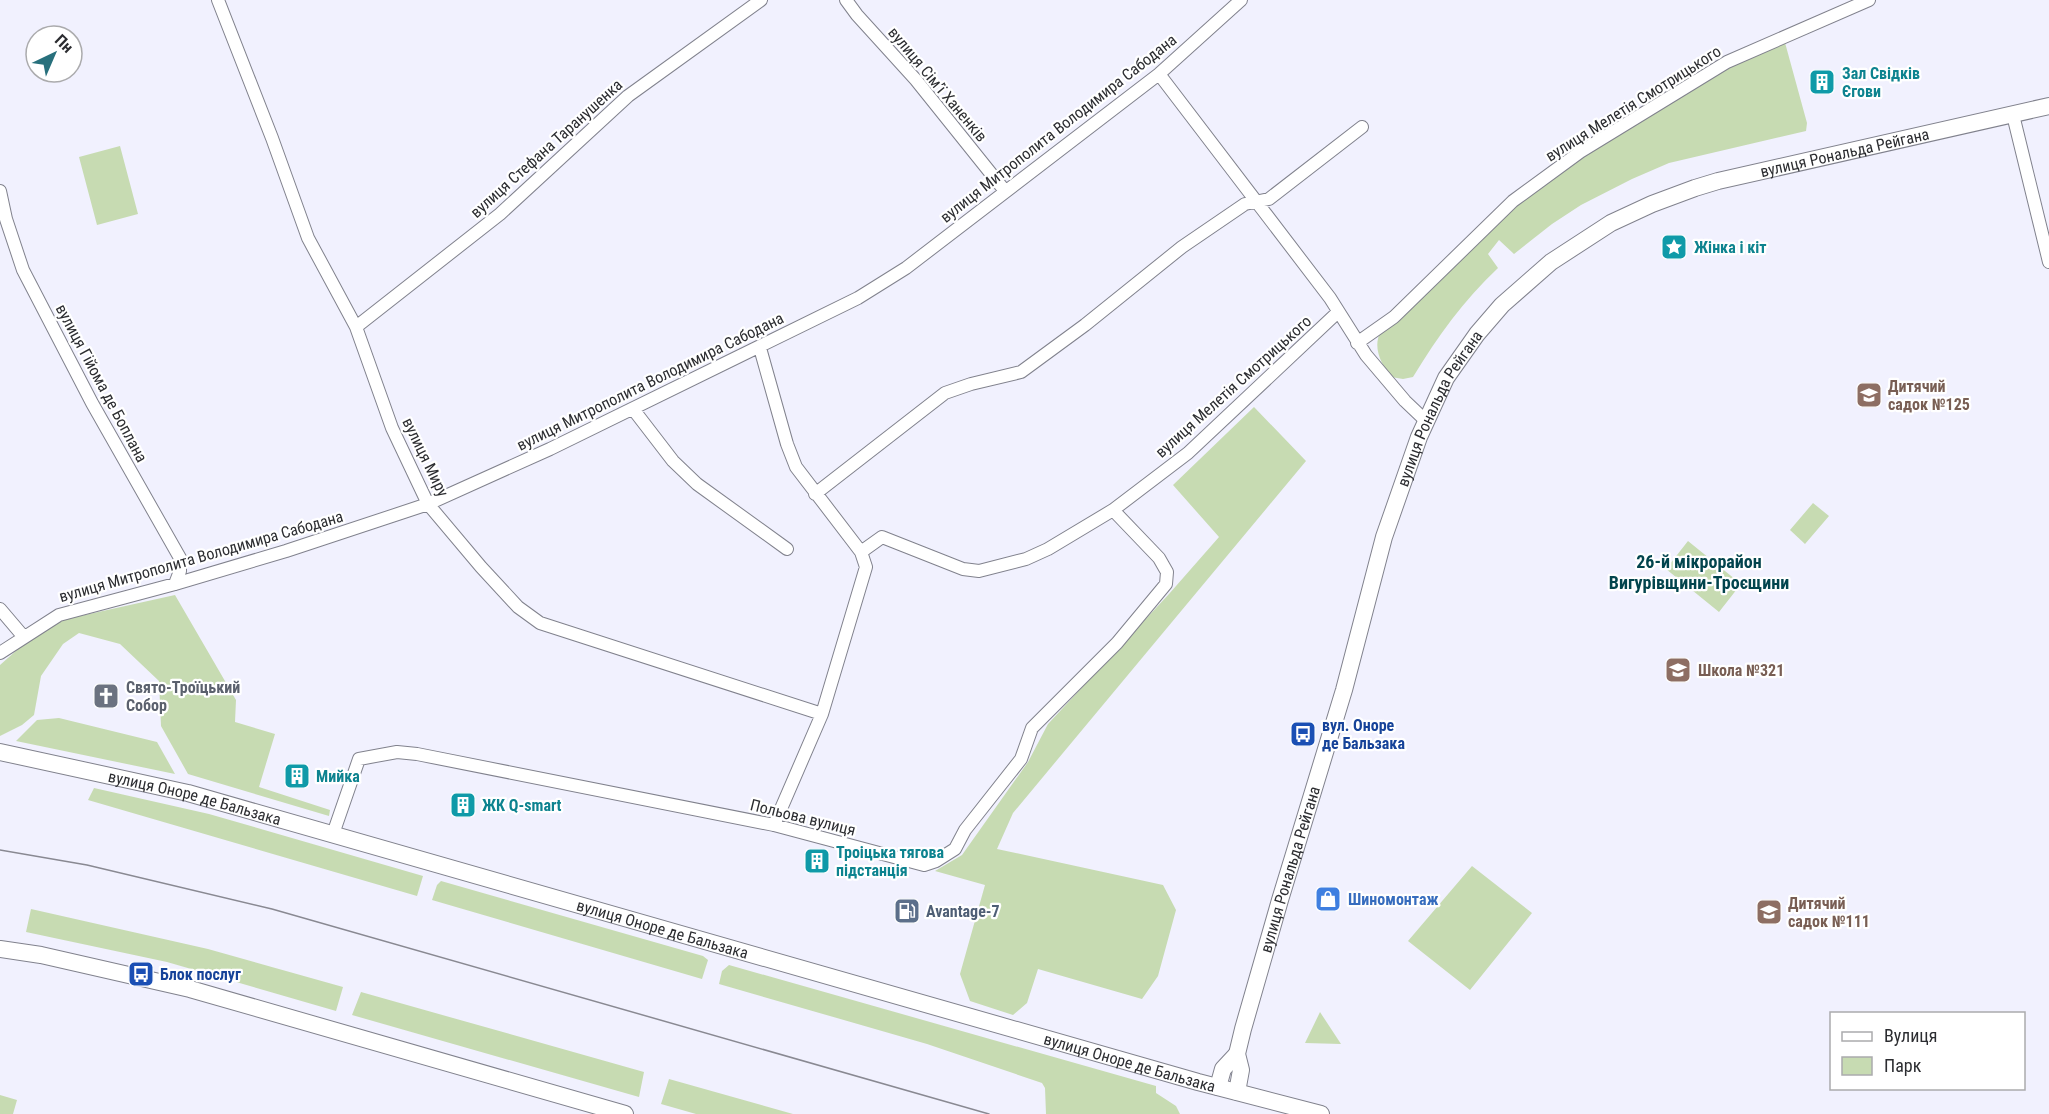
<svg xmlns="http://www.w3.org/2000/svg" width="2049" height="1114" viewBox="0 0 2049 1114" font-family="'Roboto Condensed',sans-serif">
	<style>
		.green { fill: #c7dbb2 }
		.lines { fill: none; stroke-linecap: round; stroke-linejoin: round }
		.street-casing { stroke: #81828d; stroke-width: 14 }
		.secondary-casing { stroke: #81828d; stroke-width: 18 }
		.street { stroke: #fff; stroke-width: 12 }
		.secondary { stroke: #fff; stroke-width: 16 }
		.tram { stroke: #898992; stroke-width: 1.5 }
		.labels { text-anchor: middle; stroke-width: 4.5; stroke-linejoin: round; paint-order: stroke }
		.culture-label { font-size: 16px; font-weight: bold; fill: #0d838f; stroke: #fff; text-anchor: start }
		.street-label { font-size: 16px; fill: #2c2d31; stroke: #fff }
		.education-label { font-size: 16px; font-weight: bold; fill: #785e54; stroke: #fff; text-anchor: start }
		.worship-label { font-size: 16px; font-weight: bold; fill: #5b616d; stroke: #fff; text-anchor: start }
		.transit-label { font-size: 16px; font-weight: bold; fill: #164399; stroke: #fff; text-anchor: start }
		.shop-label { font-size: 16px; font-weight: bold; fill: #366cbe; stroke: #fff; text-anchor: start }
		.service-label { font-size: 16px; font-weight: bold; fill: #4e5e75; stroke: #fff; text-anchor: start }
		.neighbourhood-label { font-size: 18px; font-weight: bold; fill: #02444d; stroke: #fff }
	</style>
	<rect width="100%" height="100%" fill="#f1f1fe"/>
	<path class="green" d="M1784 39 1807 123 1806 131 1669 163 1632 179 1581 205 1552 224 1514 254 1499 240 1488 254 1498 268C1463 301 1438 336 1413 377L1403 379 1391 377C1381 364 1372 347 1381 331L1516 203 1581 155 1728 65Z
		M120 146 138 214 97 225 79 157Z
		M1254 407 1306 461 1013 813 997 849 1163 885 1176 910 1158 976 1142 999 1038 969 1027 1003 1013 1015 970 1001 960 974 985 885 935 871 962 855 1028 762 1048 724 1169 594 1219 537 1173 485Z
		M1813 503 1829 516 1805 544 1790 530Z
		M1688 541 1741 584 1719 612 1666 569Z
		M175 595 236 700 235 722 275 734 259 787 330 810 329 816 188 774 161 726 159 681 120 644 79 633 63 644 41 676 34 715 22 725 0 736V665L35 634 62 620Z
		M59 718 157 742 175 774 16 741 37 720Z
		M94 788 209 814 423 876 417 896 88 800Z
		M1472 866 1532 913 1470 990 1408 941Z
		M441 881 703 956 708 960 702 979 432 900 437 885Z
		M31 909 208 949 343 987 336 1011 167 962 26 932Z
		M729 965 1156 1086V1093L1176 1106 1180 1114H1046L1045 1088 1042 1083 927 1044 719 984 722 971Z
		M361 992 644 1072 639 1097 352 1015Z
		M1320 1012 1341 1044 1305 1043Z
		M669 1079 793 1114H696L661 1104Z
		M0 1095 17 1100 13 1114H0Z"/>
	<g class="lines">
		<g class="street-casing">
			<path id="street" d="M218 0 272 138 308 238 356 327 392 428 428 504 481 567 518 607 540 623 822 714
				M846 0 857 15 916 80 1005 191
				M1159 74 1330 298 1366 355 1405 401 1426 421
				M2013 115 2049 262
				M0 191 6 219 23 270 92 403 180 558V571L175 584
				M356 327 500 214 628 96 761 0
				M1357 343 1394 317 1513 201 1580 152 1727 62 1869 0
				M760 348 787 444 796 467 861 552 866 567 822 714 774 825
				M633 409 673 461 697 484 787 549
				M815 494 945 393 971 384 1021 372 1085 325 1182 247 1245 204 1269 199 1362 127
				M861 552 882 537 963 569 979 571 1026 559 1048 549 1113 510 1188 453 1338 312
				M0 609 23 636
				M0 653 59 615 175 584 286 551 428 504 550 449 858 298 906 268 1159 74 1241 0
				M333 834 359 759 397 752 417 754 774 825 924 865 936 861 955 849 965 830 1021 759 1032 728 1117 643 1166 584 1167 572 1159 558 1113 510"/>
		</g>
		<g class="secondary-casing">
			<g id="secondary">
				<path id="s1" d="M0 752 188 793 1198 1082 1321 1114"/>
				<path d="M0 949 41 955 190 989 625 1114"/>
				<path d="M1218 1087 1223 1069 1237 1054"/>
				<path id="s2" d="M1237 1092 1241 1070 1237 1054 1243 1029 1280 900 1344 690 1384 537 1419 437 1446 378 1477 334 1502 305 1551 262 1611 223 1652 204 1695 188 1718 181 2049 106"/>
			</g>
		</g>
		<use href="#street" class="street"/>
		<use href="#secondary" class="secondary"/>
		<path class="tram" d="M0 850 87 865 272 909 989 1114"/>
	</g>
	<defs>
		<g id="building-square" transform="scale(1.35)"><rect x="-9" y="-9" width="18" height="18" rx="4" fill="#0f9aa8" stroke="#fff"/><path d="M-4-6H4V6H1V3H-1V6H-4ZM-2.5-4.3h1.7v1.8h-1.7ZM.8-4.3h1.7v1.8H.8ZM-2.5-1h1.7V.8h-1.7ZM.8-1h1.7V.8H.8Z" fill="#fff"/></g>
		<g id="sight-square" transform="scale(1.35)"><rect x="-9" y="-9" width="18" height="18" rx="4" fill="#0f9aa8" stroke="#fff"/><path d="M0-6L1.8-2.2L6-1.7L2.9 1.2L3.7 5.4L0 3.3L-3.7 5.4L-2.9 1.2L-6-1.7L-1.8-2.2Z" fill="#fff"/></g>
		<g id="school-square" transform="scale(1.35)"><rect x="-9" y="-9" width="18" height="18" rx="4" fill="#8d6e63" stroke="#fff"/><path d="M0-5L7-2L0 1L-7-2ZM-4 1L0 2.5L4 1V4Q0 6-4 4Z" fill="#fff"/></g>
		<g id="church-square" transform="scale(1.35)"><rect x="-9" y="-9" width="18" height="18" rx="4" fill="#6b7280" stroke="#fff"/><path d="M-1.2-6h2.4v3.5h3.3v2.4h-3.3V6h-2.4V-.1h-3.3v-2.4h3.3Z" fill="#fff"/></g>
		<g id="bus-square" transform="scale(1.35)"><rect x="-9" y="-9" width="18" height="18" rx="4" fill="#1a4fb4" stroke="#fff"/><path d="M-5-6H5V4H4V6H2V4H-2V6H-4V4H-5ZM-3.5-4V0h7V-4ZM-3.5 1.2v1.5H-2V1.2ZM2 1.2v1.5H3.5V1.2Z" fill="#fff"/></g>
		<g id="shop-square" transform="scale(1.35)"><rect x="-9" y="-9" width="18" height="18" rx="4" fill="#3f7fe0" stroke="#fff"/><path d="M-5-2.5h2.3a2.7 3.5 0 0 1 5.4 0H5L5.5 6h-11ZM-1.5-2.5h3a1.5 2.3 0 0 0-3 0Z" fill="#fff"/></g>
		<g id="fuel-square" transform="scale(1.35)"><rect x="-9" y="-9" width="18" height="18" rx="4" fill="#5c6f8a" stroke="#fff"/><path d="M-5.5-6h7V0h2V4h1.3V-2.5L3-4.5l.8-.8L6-3V5H2.5V1h-1V6h-7ZM-4.2-4.7v3.2H.2V-4.7Z" fill="#fff"/></g>
	</defs>
	<g fill-rule="evenodd">
		<use href="#building-square" x="1822" y="82"/>
		<use href="#sight-square" x="1674" y="247"/>
		<use href="#school-square" x="1869" y="395"/>
		<use href="#school-square" x="1678" y="670"/>
		<use href="#church-square" x="106" y="696"/>
		<use href="#bus-square" x="1303" y="734"/>
		<use href="#building-square" x="297" y="776"/>
		<use href="#building-square" x="463" y="805"/>
		<use href="#building-square" x="817" y="861"/>
		<use href="#shop-square" x="1328" y="899"/>
		<use href="#fuel-square" x="907" y="911"/>
		<use href="#school-square" x="1769" y="912"/>
		<use href="#bus-square" x="141" y="974"/>
	</g>
	<g class="labels">
		<g class="culture-label">
			<text x="1842" y="79">Зал Свідків<tspan x="1842" dy="18">Єгови</tspan></text>
			<text x="1694" y="253">Жінка і кіт</text>
			<text x="316" y="782">Мийка</text>
			<text x="482" y="811">ЖК Q-smart</text>
			<text x="836" y="858">Троiцька тягова<tspan x="836" dy="18">пiдстанцiя</tspan></text>
		</g>
		<g class="street-label">
			<text transform="translate(938 84) rotate(50)" y="6">вулиця Сімʼї Ханенків</text>
			<text transform="translate(1633 103) rotate(-32)" y="6">вулиця Мелетія Смотрицького</text>
			<text transform="translate(1058 128) rotate(-38)" y="6">вулиця Митрополита Володимира Сабодана</text>
			<text transform="translate(546 148) rotate(-42)" y="6">вулиця Стефана Таранушенка</text>
			<text dy="6" stroke="none"><textPath href="#s2" startOffset="1221">вулиця Рональда Рейгана</textPath></text>
			<text transform="translate(650 381) rotate(-26)" y="6">вулиця Митрополита Володимира Сабодана</text>
			<text transform="translate(102 383) rotate(62)" y="6">вулиця Гійома де Боплана</text>
			<text transform="translate(1233 386) rotate(-42)" y="6">вулиця Мелетія Смотрицького</text>
			<text dy="6" stroke="none"><textPath href="#s2" startOffset="717">вулиця Рональда Рейгана</textPath></text>
			<text transform="translate(426 457) rotate(64)" y="6">вулиця Миру</text>
			<text transform="translate(201 556) rotate(-16)" y="6">вулиця Митрополита Володимира Сабодана</text>
			<text dy="6" stroke="none"><textPath href="#s1" startOffset="200">вулиця Оноре де Бальзака</textPath></text>
			<text transform="translate(803 817) rotate(14)" y="6">Польова вулиця</text>
			<text dy="6" stroke="none"><textPath href="#s2" startOffset="231">вулиця Рональда Рейгана</textPath></text>
			<text dy="6" stroke="none"><textPath href="#s1" startOffset="686">вулиця Оноре де Бальзака</textPath></text>
			<text dy="6" stroke="none"><textPath href="#s1" startOffset="1172">вулиця Оноре де Бальзака</textPath></text>
		</g>
		<g class="education-label">
			<text x="1888" y="392">Дитячий<tspan x="1888" dy="18">садок №125</tspan></text>
			<text x="1698" y="676">Школа №321</text>
			<text x="1788" y="909">Дитячий<tspan x="1788" dy="18">садок №111</tspan></text>
		</g>
		<g class="worship-label">
			<text x="126" y="693">Свято-Троїцький<tspan x="126" dy="18">Собор</tspan></text>
		</g>
		<g class="transit-label">
			<text x="1322" y="731">вул. Оноре<tspan x="1322" dy="18">де Бальзака</tspan></text>
			<text x="160" y="980">Блок послуг</text>
		</g>
		<g class="shop-label">
			<text x="1348" y="905">Шиномонтаж</text>
		</g>
		<g class="service-label">
			<text x="926" y="917">Avantage-7</text>
		</g>
		<g class="neighbourhood-label">
			<text x="1699" y="568">26-й мікрорайон<tspan x="1699" dy="21">Вигурівщини-Троєщини</tspan></text>
		</g>
	</g>
	<rect x="1830" y="1012" width="195" height="78" fill="#ffffff" stroke="#ababad" stroke-width="1.5"/>
	<rect x="1842" y="1032" width="30" height="9" fill="#ffffff" stroke="#ababad" stroke-width="1.5"/>
	<text x="1884" y="1042" font-size="18" fill="#2c2d31">Вулиця</text>
	<rect x="1842" y="1057" width="30" height="18" fill="#c7dbb2" stroke="#ababad" stroke-width="1.5"/>
	<text x="1884" y="1072" font-size="18" fill="#2c2d31">Парк</text>
	<g transform="translate(54 54) rotate(44)"><circle r="28" fill="#ffffff" stroke="#ababad" stroke-width="1.5"/>
	<path d="M0-4.5L10 22L0 15L-10 22Z" fill="#28707c"/>
	<text y="-9" font-size="16" font-weight="bold" text-anchor="middle" fill="#2c2d31">Пн</text>
	</g>
</svg>
